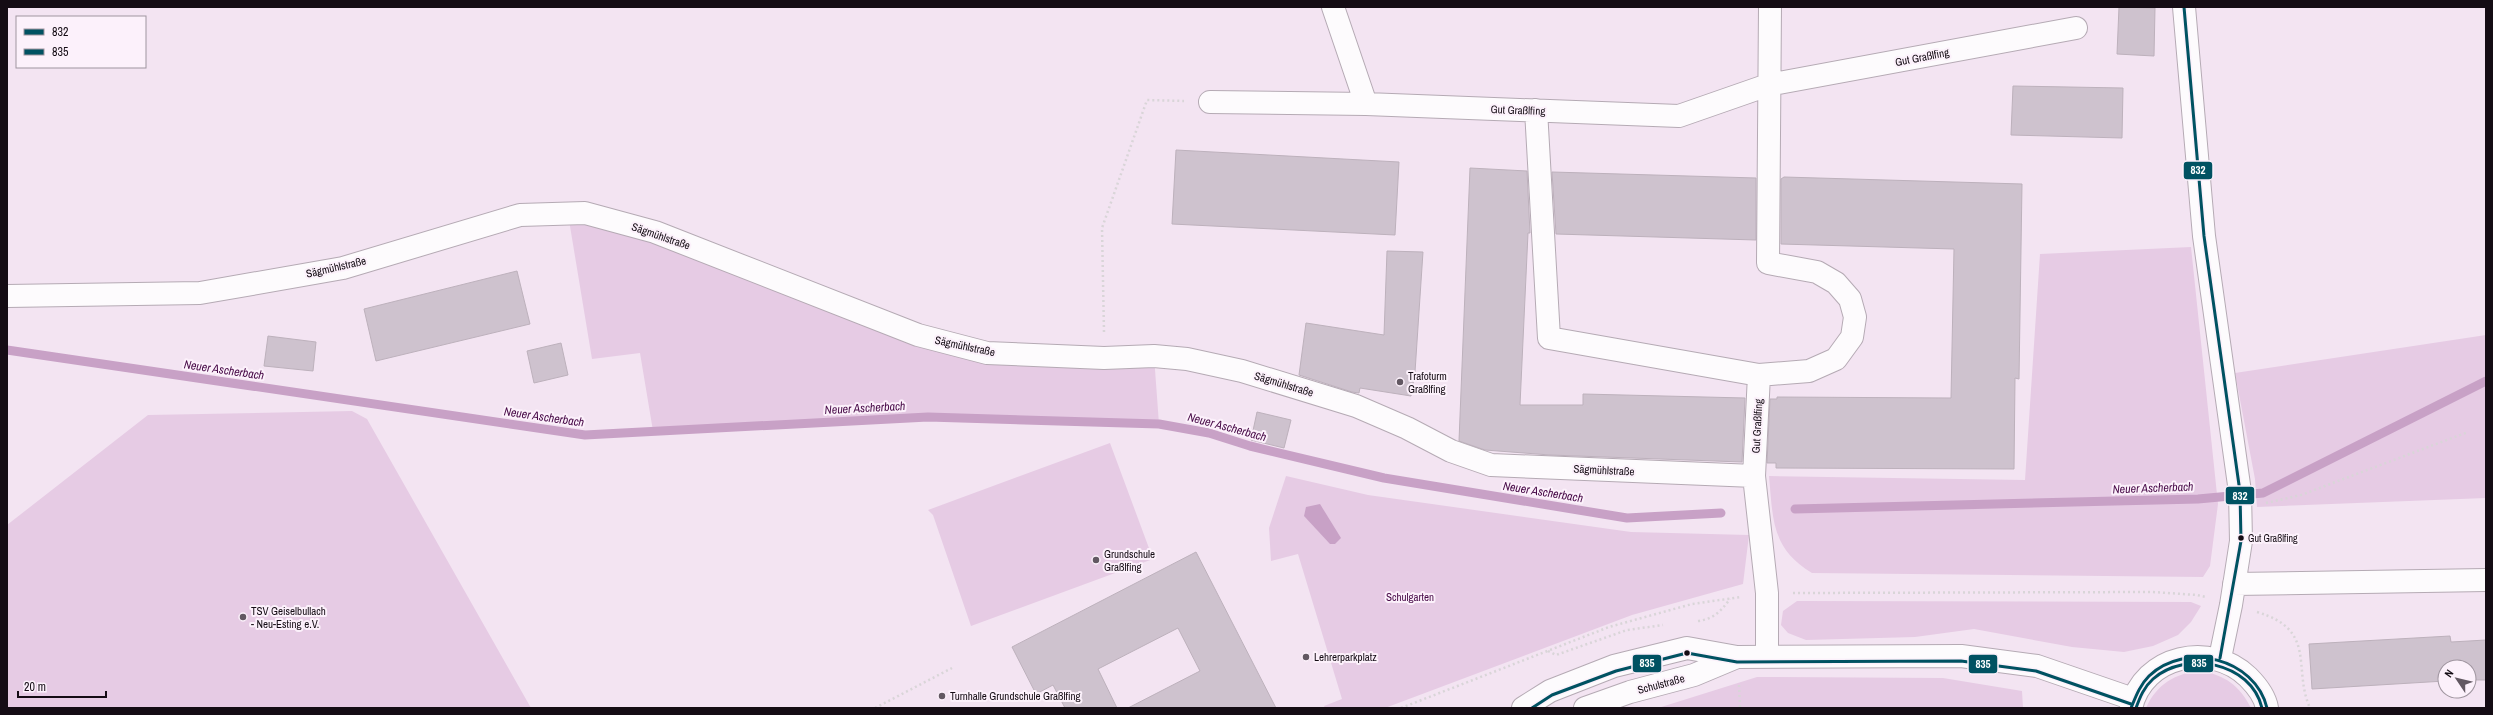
<svg xmlns="http://www.w3.org/2000/svg" width="2493" height="715" viewBox="0 0 2493 715" font-family="'Archivo Narrow',sans-serif">
	<style>
		.green { fill: #e6cbe4 }
		.water { fill: #c8a1c6 }
		.lines { fill: none; stroke-linecap: round; stroke-linejoin: round }
		.stream { stroke: #c8a1c6; stroke-width: 9 }
		.building { fill: #cec2ce; stroke: #bdb1bc }
		.minor-casing { stroke: #b5aab4; stroke-width: 24 }
		.path { stroke: #d9d5d8; stroke-width: 2.5; stroke-dasharray: 2 3; stroke-linecap: butt }
		.minor { stroke: #fdfbfd; stroke-width: 22 }
		.bus-1-casing { stroke: #fcf1fb; stroke-width: 6 }
		.bus-2-casing { stroke: #fcf1fb; stroke-width: 6 }
		.bus-1 { stroke: #005262; stroke-width: 3 }
		.bus-2 { stroke: #005262; stroke-width: 3 }
		.poi-dot { fill: #625862; stroke: #fcf1fb; stroke-width: 1.5 }
		.bus-dot { fill: #140c14; stroke: #fcf1fb; stroke-width: 1.5 }
		.labels { text-anchor: middle; stroke-width: 4; stroke-linejoin: round; paint-order: stroke }
		.bus-label { font-size: 10px; fill: #140c14; stroke: #fcf1fb; text-anchor: start }
		.street-label { font-size: 11px; fill: #140c14; stroke: #fcf1fb }
		.poi-label { font-size: 11px; fill: #140c14; stroke: #fcf1fb; text-anchor: start }
		.park-label { font-size: 11px; fill: #470947; stroke: #fcf1fb }
		.water-label { font-size: 12px; font-style: italic; fill: #460846; stroke: #fcf1fb }
		.line-badge { stroke: #fcf1fb; stroke-width: 1.5 }
		.badge-label { font-size: 11px; text-anchor: middle; font-weight: bold; fill: #fff }
	</style>
	<rect width="100%" height="100%" fill="#f3e4f2"/>
	<path class="green" d="M568 214 987 353 1154 356 1159 424 928 417 653 431 640 353 592 359Z
		M2191 247 2218 504 2210 566 2203 577 1812 573C1771 548 1773 519 1769 476L2025 480 2040 254Z
		M2486 335V498L2257 507 2255 479 2235 373Z
		M352 411 367 419 531 708H7V525L148 415Z
		M1110 443 1153 559 971 626 933 515 928 510Z
		M1286 476 1368 495 1631 532 1749 535 1743 584 1632 615 1385 708H1325L1324 706 1342 699 1298 554 1271 561 1269 528Z
		M1797 601 2191 602 2201 606 2191 622 2178 635 2153 646 2124 652 2072 647 1974 629 1915 637 1806 640 1788 633 1781 625 1783 611Z
		M2201 671C2225 675 2240 686 2251 708H2146C2157 684 2175 673 2201 671Z
		M1757 677 1943 678 2022 691 2023 708H1658Z"/>
	<path class="water" d="M1320 504 1341 538 1335 544H1330L1304 516 1306 507Z"/>
	<g class="lines">
		<path class="stream" d="M7 350 585 435 928 417 1159 424 1209 433 1250 446 1384 478 1627 518 1721 513
			M1795 509 2198 499 2263 493 2486 381"/>
	</g>
	<path class="building" d="M2119 7 2155 8 2154 56 2117 54Z
		M2013 86 2123 88 2122 138 2011 135Z
		M1176 150 1399 162 1395 235 1172 224Z
		M1470 168 1527 171 1530 233H1528L1520 405H1583V394L1745 398 1742 462 1550 455 1485 450 1459 441Z
		M1552 172 1756 178V240L1556 234Z
		M1784 177 2022 184 2019 379 2015 378 2014 469 1776 468V463H1767L1770 399H1777V397L1951 398 1954 249 1781 244V179Z
		M1387 251 1423 252 1415 372 1411 396 1360 388 1359 393 1352 392 1299 375 1306 323 1384 335Z
		M517 271 530 324 376 361 364 309Z
		M268 336 316 342 313 371 264 366Z
		M561 343 568 375 534 383 527 351Z
		M1257 412 1291 420 1284 448 1251 440Z
		M1196 552 1276 708H1128L1200 671 1178 628 1098 669 1117 708H1065L1053 685 1036 694 1012 647Z
		M2450 636 2451 642 2486 640V680H2469V667H2445V681L2312 689 2309 644Z"/>
	<g class="lines">
		<g class="minor-casing">
			<path id="minor" d="M1333 7 1366 104 1679 116 1768 85 2076 28
				M2184 7 2204 236 2240 492 2241 541 2231 605 2220 658
				M1210 102 1366 104
				M1536 110 1549 338 1759 375 1809 371 1836 359 1852 337 1855 317 1850 299 1836 283 1817 272 1768 263 1770 7
				M7 296 200 293 343 268 520 215 585 213 655 232 918 335 987 353 1104 358 1154 356 1187 359 1242 371 1356 406 1407 428 1451 451 1491 465 1754 476 1767 593V656
				M1754 476 1759 375
				M2234 584 2486 580
				M1523 708 1550 691 1614 666 1687 648 1737 657 1961 656 2037 666 2133 699
				M1585 708 1630 692 1694 675 1737 657
				M2131 708C2143 655 2211 641 2248 677 2256 685 2265 696 2267 708"/>
		</g>
		<path class="path" d="M1104 332 1102 228 1147 100 1184 101
			M2266 503 2301 495 2468 432
			M1793 593 2153 592 2197 595 2206 597
			M2257 612C2318 630 2292 668 2310 708
			M1698 621C1714 619 1721 611 1730 599
			M1548 651 1556 655 1627 630 1663 625
			M1739 685 1740 708
			M875 708 952 668
			M1401 708 1609 627 1692 604 1741 597"/>
		<use href="#minor" class="minor"/>
		<g class="bus-1-casing">
			<path id="bus-1" d="M2184 7 2204 236 2240 492 2241 541 2220 658
				M2131 708C2136 696 2140 685 2149 676 2185 641 2255 658 2267 708"/>
		</g>
		<g class="bus-2-casing">
			<path id="bus-2" d="M1532 708 1552 695 1616 671 1687 653 1737 662 1961 661 2036 671 2131 704
				M2136 708C2140 697 2144 687 2153 679 2186 650 2251 662 2262 708"/>
		</g>
		<use href="#bus-1" class="bus-1"/>
		<use href="#bus-2" class="bus-2"/>
	</g>
	<g class="poi-dot">
		<circle cx="1400" cy="382" r="4"/>
		<circle cx="1096" cy="560" r="4"/>
		<circle cx="243" cy="617" r="4"/>
		<circle cx="1306" cy="657" r="4"/>
		<circle cx="942" cy="696" r="4"/>
	</g>
	<g class="bus-dot">
		<circle cx="2241" cy="538" r="3.5"/>
		<circle cx="1687" cy="653" r="3.5"/>
	</g>
	<g class="labels">
		<g class="bus-label">
			<text x="2248" y="542">Gut Graßlfing</text>
		</g>
		<g class="street-label">
			<text transform="translate(1922 57) rotate(-11)" y="4">Gut Graßlfing</text>
			<text transform="translate(1518 110) rotate(2)" y="4">Gut Graßlfing</text>
			<text transform="translate(661 236) rotate(19)" y="4">Sägmühlstraße</text>
			<text transform="translate(336 267) rotate(-13)" y="4">Sägmühlstraße</text>
			<text transform="translate(965 346) rotate(12)" y="4">Sägmühlstraße</text>
			<text transform="translate(1284 384) rotate(17)" y="4">Sägmühlstraße</text>
			<text transform="translate(1757 426) rotate(-87)" y="4">Gut Graßlfing</text>
			<text transform="translate(1604 470) rotate(3)" y="4">Sägmühlstraße</text>
			<text transform="translate(1661 684) rotate(-15)" y="4">Schulstraße</text>
		</g>
		<g class="poi-label">
			<text x="1408" y="380">Trafoturm<tspan x="1408" dy="13">Graßlfing</tspan></text>
			<text x="1104" y="558">Grundschule<tspan x="1104" dy="13">Graßlfing</tspan></text>
			<text x="251" y="615">TSV Geiselbullach<tspan x="251" dy="13">- Neu-Esting e.V.</tspan></text>
			<text x="1314" y="661">Lehrerparkplatz</text>
			<text x="950" y="700">Turnhalle Grundschule Graßlfing</text>
		</g>
		<g class="park-label">
			<text x="1410" y="601">Schulgarten</text>
		</g>
		<g class="water-label">
			<text transform="translate(224 370) rotate(8)" y="4">Neuer Ascherbach</text>
			<text transform="translate(865 408) rotate(-3)" y="4">Neuer Ascherbach</text>
			<text transform="translate(544 417) rotate(8)" y="4">Neuer Ascherbach</text>
			<text transform="translate(1227 427) rotate(15)" y="4">Neuer Ascherbach</text>
			<text transform="translate(2153 488) rotate(-2)" y="4">Neuer Ascherbach</text>
			<text transform="translate(1543 492) rotate(9)" y="4">Neuer Ascherbach</text>
		</g>
	</g>
	<g class="line-badge">
		<rect x="2183" y="161" width="30" height="19" rx="4" fill="#005262"/>
		<rect x="2225" y="486" width="30" height="19" rx="4" fill="#005262"/>
		<rect x="1632" y="654" width="30" height="19" rx="4" fill="#005262"/>
		<rect x="2183" y="654" width="31" height="19" rx="4" fill="#005262"/>
		<rect x="1968" y="654" width="30" height="20" rx="4" fill="#005262"/>
	</g>
	<g class="badge-label">
		<text x="2198" y="174">832</text>
		<text x="2240" y="500">832</text>
		<text x="1647" y="667">835</text>
		<text x="2199" y="667">835</text>
		<text x="1983" y="668">835</text>
	</g>
	<rect width="2493" height="715" fill="none" stroke="#140c14" stroke-width="16"/>
	<rect x="16" y="16" width="130" height="52" fill="#fcf1fb" stroke="#9f959f"/>
	<rect x="24" y="29" width="20" height="6" fill="#005262" stroke="#9f959f"/>
	<text x="52" y="36" font-size="12" fill="#140c14">832</text>
	<rect x="24" y="49" width="20" height="6" fill="#005262" stroke="#9f959f"/>
	<text x="52" y="56" font-size="12" fill="#140c14">835</text>
	<g transform="translate(2457 679) rotate(305)"><circle r="19" fill="#fcf1fb" stroke="#9f959f"/>
	<path d="M0-3L7 15L0 10L-7 15Z" fill="#625862"/>
	<text y="-6" font-size="11" font-weight="bold" text-anchor="middle" fill="#140c14">N</text>
	</g>
	<path d="M18 691v6h88v-6" fill="none" stroke="#140c14" stroke-width="2"/>
	<text x="24" y="691" font-size="12" fill="#140c14" stroke="#fcf1fb" stroke-width="3" paint-order="stroke">20 m</text>
</svg>
